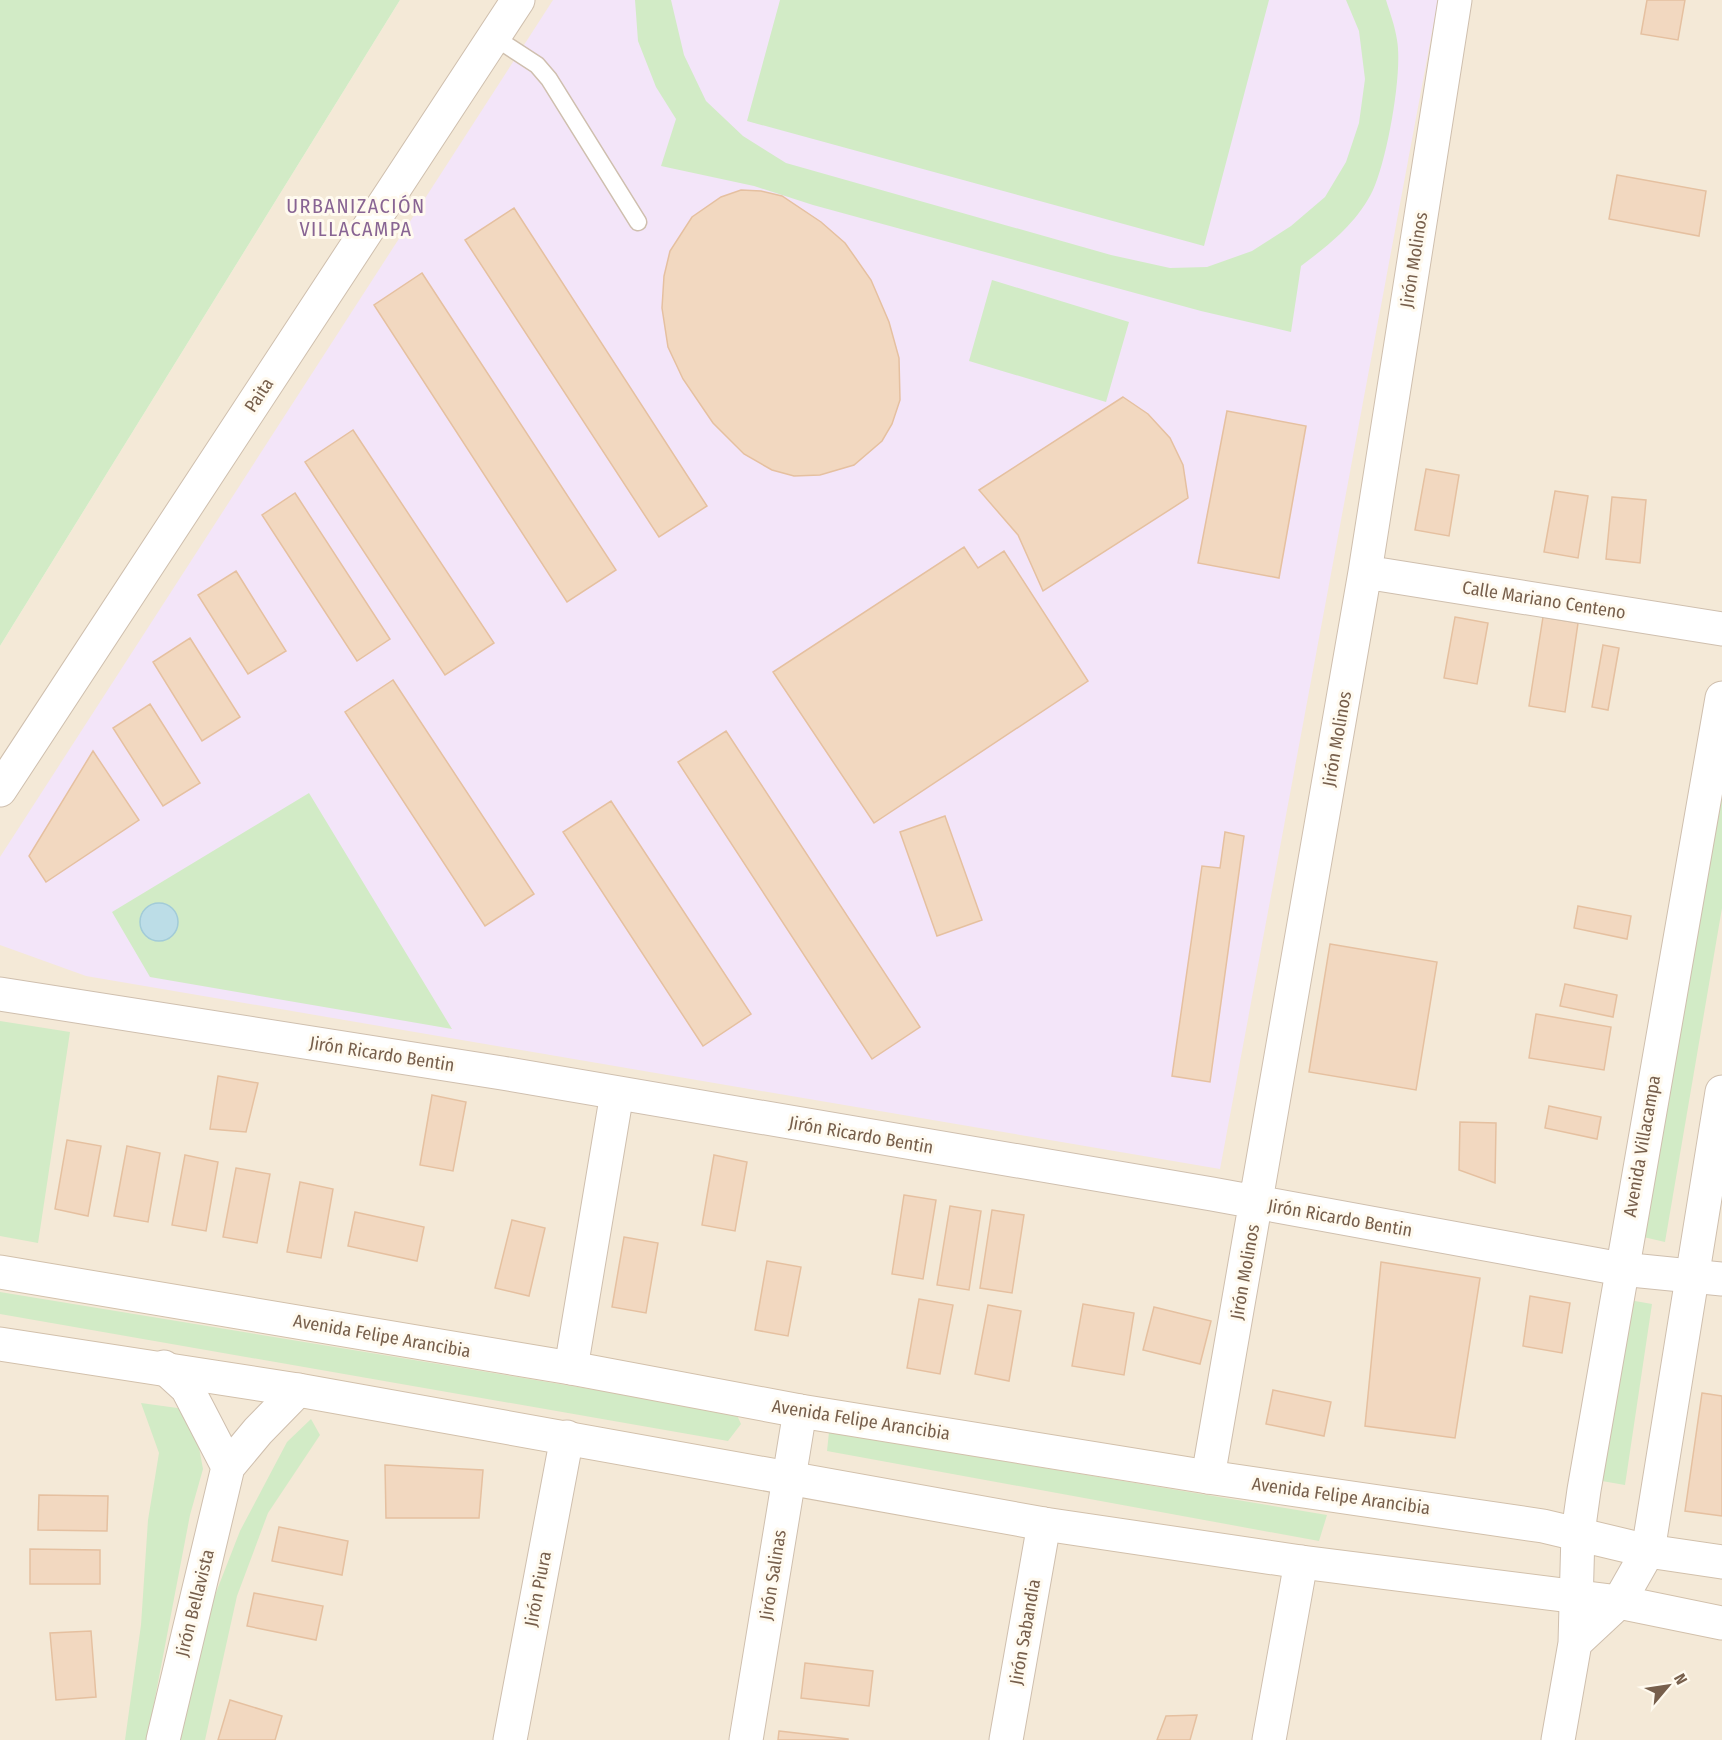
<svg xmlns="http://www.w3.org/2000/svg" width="1722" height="1740" viewBox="0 0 1722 1740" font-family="'Fira Sans Condensed',sans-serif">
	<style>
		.residential { fill: #f4e9d7 }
		.education { fill: #f3e5f9 }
		.green { fill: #d2ebc6 }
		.water { fill: #bcdde7; stroke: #a2cbd8; stroke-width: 1.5 }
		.building { fill: #f2d8c0; stroke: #e5c0a0; stroke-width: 1.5 }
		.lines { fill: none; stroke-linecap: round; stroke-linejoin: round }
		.service-casing { stroke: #cfbfae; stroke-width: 19 }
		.minor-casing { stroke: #cfbfae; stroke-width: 35 }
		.tertiary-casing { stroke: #cfbfae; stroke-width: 35 }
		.secondary-casing { stroke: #d2c0ab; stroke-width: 35 }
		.service { stroke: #fff; stroke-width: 16 }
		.minor { stroke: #fff; stroke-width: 33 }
		.tertiary { stroke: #fff; stroke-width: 33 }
		.secondary { stroke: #fff; stroke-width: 33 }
		.labels { text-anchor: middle; stroke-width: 6; stroke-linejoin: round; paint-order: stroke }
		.street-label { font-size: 18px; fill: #775f4c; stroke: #fffaef }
		.neighbourhood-label { font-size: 20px; letter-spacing: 1.5px; fill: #886493; stroke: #fffaef }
	</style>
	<rect width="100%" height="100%" fill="#fcf6e8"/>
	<path class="residential" d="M400 0H1722V1740H0V646Z"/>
	<path class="education" d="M553 0H1438L1220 1169 86 976 0 945V857Z"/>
	<path class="green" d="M0 0H400L0 646Z
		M635 0H671L684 55 706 101 743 136 786 163 1111 255 1170 268 1207 267 1252 251 1291 226 1325 197 1346 162 1359 123 1365 79 1359 31 1346 0H1386C1390 13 1395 26 1397 40 1403 72 1387 160 1373 190 1358 222 1329 245 1301 266L1291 332 1201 311 813 205 754 186 661 166 676 119 656 87 638 41Z
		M780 0H1269L1204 246 747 121Z
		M992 280 1129 322 1106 402 969 361Z
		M1722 762V908L1665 1242 1639 1236Z
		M309 793 452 1029 150 977 112 912Z
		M0 1021 70 1032 38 1243 0 1236Z
		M0 1292 736 1413 741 1424 728 1441 0 1314Z
		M1629 1300 1652 1304 1625 1485 1602 1481Z
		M141 1403 192 1410 203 1469 190 1515 147 1740H125L141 1625 148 1520 159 1453Z
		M311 1419 320 1435 268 1513 237 1596 205 1740H174L210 1608 240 1531 287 1442Z
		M829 1432 1327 1515 1319 1541 827 1451Z"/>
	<path class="water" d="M140 922a19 19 0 1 1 38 0a19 19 0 1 1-38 0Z"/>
	<path class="building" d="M1647 0H1685L1678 40 1641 34Z
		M1617 175 1706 191 1699 236 1609 219Z
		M741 190 761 191 782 196 821 222 845 243 871 280 889 322 899 358 900 400 892 424 882 441 854 465 820 475 794 476 772 470 744 454 713 423 683 379 668 347 662 308 664 276 670 251 692 217 721 197Z
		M514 208 707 506 659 537 465 240Z
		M422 273 616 570 567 602 374 305Z
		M1123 397 1148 414 1170 438 1183 465 1188 498 1043 591 1018 535 979 490Z
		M1227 411 1306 426 1279 578 1198 563Z
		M353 430 494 643 445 675 305 462Z
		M1426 469 1459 475 1449 536 1415 530Z
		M1555 491 1588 496 1578 558 1544 552Z
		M295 493 390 639 357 661 262 515Z
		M1612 497 1646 500 1640 563 1606 559Z
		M964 547 978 568 1004 551 1088 681 874 823 773 672Z
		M236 571 286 651 248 674 198 595Z
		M1455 617 1488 623 1477 684 1444 678Z
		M1543 617 1578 623 1565 712 1529 706Z
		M190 638 240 717 202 741 153 662Z
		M1603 645 1619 648 1608 710 1592 707Z
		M393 680 534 894 485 926 345 712Z
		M150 704 200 783 163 806 113 728Z
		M726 731 920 1027 872 1059 678 762Z
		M93 751 139 820 46 882 29 856Z
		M611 801 751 1014 703 1046 563 832Z
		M945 816 982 920 937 936 900 832Z
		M1225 832 1244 836 1210 1082 1172 1076 1202 866 1220 868Z
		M1578 906 1631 916 1627 939 1574 928Z
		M1330 944 1437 962 1416 1090 1309 1072Z
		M1565 984 1617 995 1613 1017 1560 1006Z
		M1536 1014 1611 1027 1604 1070 1529 1058Z
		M218 1076 258 1083 246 1132 210 1129Z
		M432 1095 466 1102 453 1171 420 1165Z
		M1549 1106 1601 1117 1597 1139 1545 1128Z
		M1460 1122 1496 1123 1495 1183 1459 1170Z
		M67 1140 101 1146 88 1216 55 1209Z
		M127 1146 160 1153 148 1222 114 1216Z
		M185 1155 218 1162 206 1231 172 1225Z
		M714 1155 747 1162 735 1231 702 1225Z
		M236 1168 270 1174 257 1243 223 1237Z
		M300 1182 333 1189 321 1258 287 1252Z
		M904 1195 936 1200 923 1279 892 1274Z
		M950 1206 981 1211 969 1290 937 1285Z
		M992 1210 1024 1215 1012 1293 980 1288Z
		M355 1212 424 1227 417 1261 348 1246Z
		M512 1220 545 1228 529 1296 495 1288Z
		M624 1237 658 1243 646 1313 612 1307Z
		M767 1261 801 1267 788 1336 755 1330Z
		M1381 1262 1480 1278 1455 1438 1365 1426Z
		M1530 1296 1570 1303 1562 1353 1523 1346Z
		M919 1299 953 1305 940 1374 907 1368Z
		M1083 1304 1134 1313 1124 1375 1072 1366Z
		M988 1305 1021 1311 1009 1381 975 1374Z
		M1154 1307 1211 1321 1200 1364 1143 1350Z
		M1273 1390 1331 1402 1324 1436 1266 1424Z
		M1702 1393 1722 1396V1516L1685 1511Z
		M385 1465 483 1470 479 1518H386Z
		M39 1495 108 1496 107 1531 38 1530Z
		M279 1527 348 1541 342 1575 272 1561Z
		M30 1549 100 1550V1584H30Z
		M254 1593 323 1606 316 1640 247 1626Z
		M91 1631 96 1697 56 1700 50 1633Z
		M805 1663 873 1671 869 1706 801 1698Z
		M230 1700 282 1716 275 1740H218Z
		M1197 1715 1190 1740H1157L1166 1716Z
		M779 1731 848 1739V1740H778Z"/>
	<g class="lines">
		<g class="service-casing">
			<path id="service" d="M494 37 537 65 549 79 638 222"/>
		</g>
		<g class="minor-casing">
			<path id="minor" d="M1365 572 1722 629
				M0 790 518 0
				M0 994 502 1073 1212 1194 1621 1269 1722 1279
				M164 1367 187 1388 228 1467
				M571 1368 617 1093
				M1208 1477 1365 572 1455 0
				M163 1740 228 1467 258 1431 298 1390
				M510 1740 567 1437
				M746 1740 800 1411
				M1006 1740 1044 1524
				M1269 1740 1301 1562"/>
		</g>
		<g class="tertiary-casing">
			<path id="tertiary" d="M1575 1643 1619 1602 1648 1551 1722 1092
				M1558 1740 1575 1643 1578 1533 1584 1490 1722 698"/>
		</g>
		<g class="secondary-casing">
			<path id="secondary" d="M0 1272 571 1368 800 1411 1208 1477 1543 1526 1648 1551 1722 1562
				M0 1344 298 1390 1044 1524 1301 1562 1619 1602 1722 1623"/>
		</g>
		<use href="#service" class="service"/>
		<use href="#minor" class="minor"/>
		<use href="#tertiary" class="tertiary"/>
		<use href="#secondary" class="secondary"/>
	</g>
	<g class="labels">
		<g class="street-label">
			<text transform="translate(1414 260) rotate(-81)" y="6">Jirón Molinos</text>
			<text transform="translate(259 395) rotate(-57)" y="6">Paita</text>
			<text transform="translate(1544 600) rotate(9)" y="6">Calle Mariano Centeno</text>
			<text transform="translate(1337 739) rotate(-80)" y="6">Jirón Molinos</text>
			<text transform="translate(382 1054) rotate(9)" y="6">Jirón Ricardo Bentin</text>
			<text transform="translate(861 1135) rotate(10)" y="6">Jirón Ricardo Bentin</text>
			<text transform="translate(1642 1146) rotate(-80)" y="6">Avenida Villacampa</text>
			<text transform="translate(1340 1218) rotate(10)" y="6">Jirón Ricardo Bentin</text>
			<text transform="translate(1245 1272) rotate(-80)" y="6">Jirón Molinos</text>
			<text transform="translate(382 1336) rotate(10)" y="6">Avenida Felipe Arancibia</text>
			<text transform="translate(861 1420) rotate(9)" y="6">Avenida Felipe Arancibia</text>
			<text transform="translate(1341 1496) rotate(8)" y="6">Avenida Felipe Arancibia</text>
			<text transform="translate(773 1575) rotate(-81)" y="6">Jirón Salinas</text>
			<text transform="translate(538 1589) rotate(-79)" y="6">Jirón Piura</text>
			<text transform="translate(195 1603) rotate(-76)" y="6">Jirón Bellavista</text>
			<text transform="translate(1025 1632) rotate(-80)" y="6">Jirón Sabandia</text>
		</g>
		<g class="neighbourhood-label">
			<text x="356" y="213">URBANIZACIÓN<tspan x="356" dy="23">VILLACAMPA</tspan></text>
		</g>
	</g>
	<g transform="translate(1668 1686) rotate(61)" stroke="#fffaef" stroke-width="4.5" paint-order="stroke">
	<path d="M0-4.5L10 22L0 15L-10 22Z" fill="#775f4c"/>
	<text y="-9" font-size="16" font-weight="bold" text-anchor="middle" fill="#775f4c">N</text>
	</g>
</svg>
